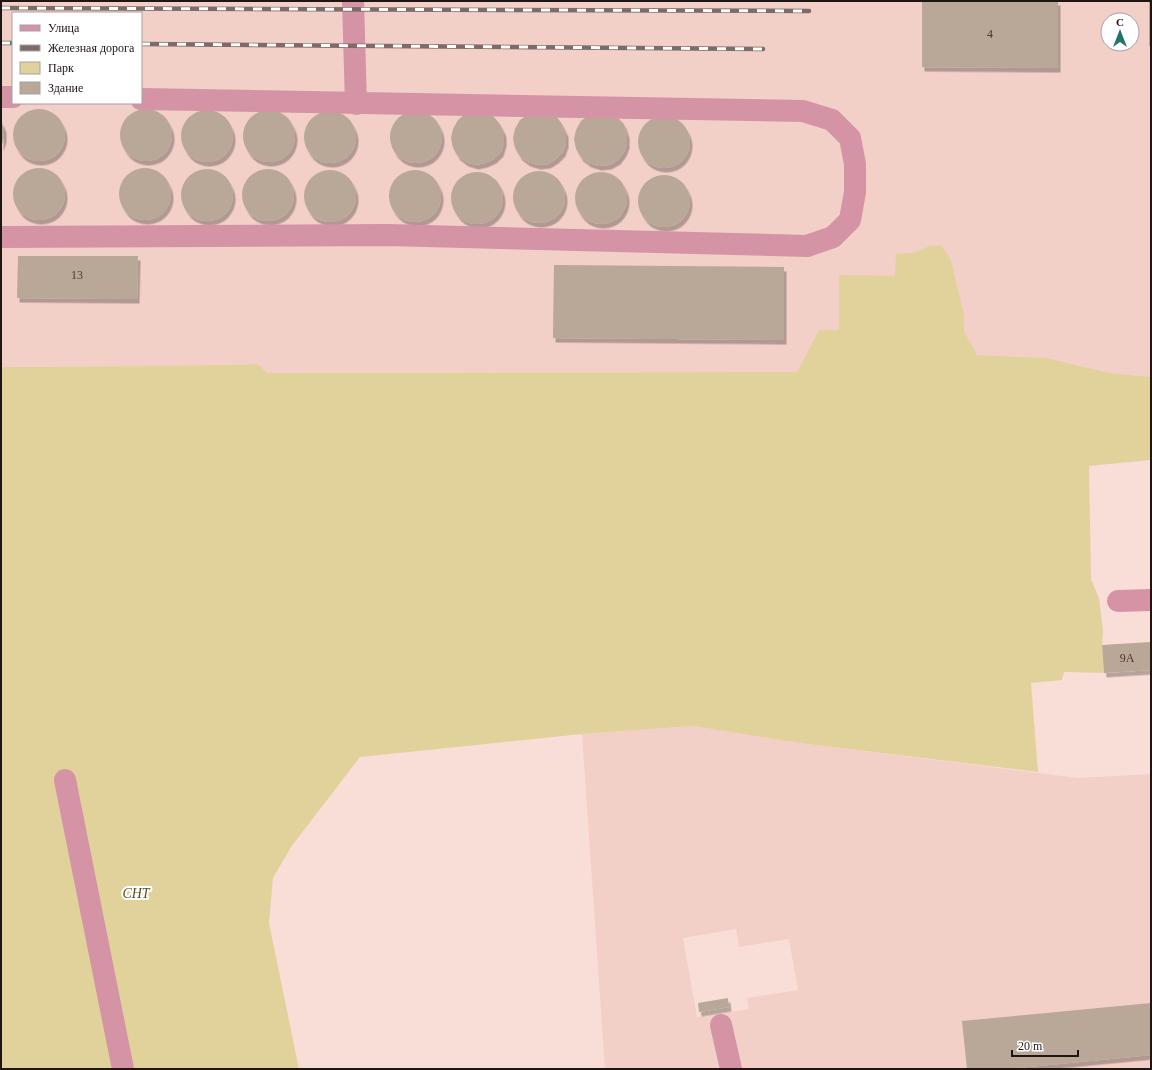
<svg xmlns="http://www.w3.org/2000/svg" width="1152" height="1070" viewBox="0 0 1152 1070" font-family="'Times New Roman',serif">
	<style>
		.built { fill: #f2cfc7; fill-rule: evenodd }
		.green { fill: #e1d29c }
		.building { fill: #b9a797; filter: url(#shadow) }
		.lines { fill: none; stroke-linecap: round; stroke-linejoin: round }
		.minor { stroke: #d494a5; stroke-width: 22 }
		.rail-casing { stroke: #7c6b67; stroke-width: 4.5 }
		.rail { stroke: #fff; stroke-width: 3; stroke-dasharray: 9; stroke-linecap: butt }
		.labels { text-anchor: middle; stroke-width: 4; stroke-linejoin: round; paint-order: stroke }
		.number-label { font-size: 12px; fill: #463a34 }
		.park-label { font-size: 14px; font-style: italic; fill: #564b24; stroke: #fff }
	</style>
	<defs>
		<filter id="shadow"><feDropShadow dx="2.5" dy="4.5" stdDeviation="0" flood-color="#0004"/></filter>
	</defs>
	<rect width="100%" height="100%" fill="#f9ded8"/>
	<path class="built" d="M1 1H1151V377L1110 373 1047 358 977 355 964 331V314L951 260 941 245 929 246 916 252 896 254V276L839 330H819L797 372 268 373 257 364 160 366 1 367ZM13 13H141V103H13ZM1108 20H1132V44H1108Z
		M693 726 799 743 1078 778 1151 774V1069H605L582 734ZM736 929 739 947 789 939 798 990 747 998 749 1009 697 1017 683 938Z"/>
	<path class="green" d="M941 245 951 260 964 314V331L977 355 1047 358 1110 373 1151 377V460L1089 466 1091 579 1099 598 1103 631 1102 645 1104 673 1064 672 1062 680 1031 683 1038 772 799 743 693 726 582 734 360 757 291 847 273 878 269 923 299 1069H1V367L160 366 257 364 268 373 797 372 819 330H839V275L895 276 896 254 916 252 929 246Z"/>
	<path class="building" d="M922 1H1058V68L922 67Z
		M1149 1H1151V46H1149Z
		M13 135a26 26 0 1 1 52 0a26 26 0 1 1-52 0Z
		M120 135a26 26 0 1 1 52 0a26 26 0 1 1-52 0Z
		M243 136a26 26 0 1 1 52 0a26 26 0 1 1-52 0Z
		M181 136a26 26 0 1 1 52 0a26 26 0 1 1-52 0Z
		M304 137a26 26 0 1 1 52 0a26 26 0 1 1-52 0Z
		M390 137a26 26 0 1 1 52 0a26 26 0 1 1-52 0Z
		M465 114 493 116 500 124 504 133V142L501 152 494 159 485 163 476 165 466 162 458 156 453 148 451 138 453 129 458 120Z
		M527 115 556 116 562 124 566 133V143L563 152 556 159 548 164 538 165 528 162 520 156 515 148 513 138 515 129 520 120Z
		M589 115 617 117 624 124 627 134V144L624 152 618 160 609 165 599 166 589 163 581 157 576 149 574 139 576 130 581 121Z
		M638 142a26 26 0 1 1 52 0a26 26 0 1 1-52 0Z
		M1 121 4 128V138L1 147Z
		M13 194a26 26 0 1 1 52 0a26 26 0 1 1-52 0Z
		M119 194a26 26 0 1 1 52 0a26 26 0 1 1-52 0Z
		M242 195a26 26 0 1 1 52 0a26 26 0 1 1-52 0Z
		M181 195a26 26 0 1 1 52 0a26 26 0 1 1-52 0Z
		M304 196a26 26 0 1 1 52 0a26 26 0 1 1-52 0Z
		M389 196a26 26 0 1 1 52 0a26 26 0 1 1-52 0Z
		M513 197a26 26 0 1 1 52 0a26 26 0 1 1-52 0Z
		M575 198a26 26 0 1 1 52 0a26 26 0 1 1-52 0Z
		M451 198a26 26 0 1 1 52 0a26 26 0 1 1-52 0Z
		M638 201a26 26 0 1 1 52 0a26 26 0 1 1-52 0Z
		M18 256H138L137 299 17 298Z
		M554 265 784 267V340L553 338Z
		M1151 642V670L1104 673 1102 645Z
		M728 998 729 1007 699 1012 698 1003Z
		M1151 1003V1055L1007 1069H967L962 1021Z"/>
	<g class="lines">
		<path class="minor" d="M353 1 356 104
			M1 97H13
			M1 237 388 235 807 246 833 237 850 220 855 192V164L850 138 832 120 803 111 141 99
			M1118 601 1151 600
			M65 780 123 1069
			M721 1025 731 1069"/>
		<g class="rail-casing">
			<path id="rail" d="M1 8 809 11
				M1 43H13
				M141 44 763 49"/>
		</g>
		<use href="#rail" class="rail"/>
	</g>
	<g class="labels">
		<g class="number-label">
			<text x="990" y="38">4</text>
			<text x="77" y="279">13</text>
			<text x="1127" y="662">9А</text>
		</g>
		<g class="park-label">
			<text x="136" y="898">СНТ</text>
		</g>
	</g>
	<rect width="1152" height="1070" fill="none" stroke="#1f1513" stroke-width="4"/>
	<rect x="12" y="12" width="130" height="92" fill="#ffffff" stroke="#a5a1a1"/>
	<rect x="20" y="25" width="20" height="6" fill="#d494a5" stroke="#a5a1a1"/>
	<text x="48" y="32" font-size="12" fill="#1f1513">Улица</text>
	<rect x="20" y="45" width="20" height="6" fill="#7c6b67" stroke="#a5a1a1"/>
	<text x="48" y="52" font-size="12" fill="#1f1513">Железная дорога</text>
	<rect x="20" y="62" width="20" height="12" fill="#e1d29c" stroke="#a5a1a1"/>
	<text x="48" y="72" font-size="12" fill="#1f1513">Парк</text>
	<rect x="20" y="82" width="20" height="12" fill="#b9a797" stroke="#a5a1a1"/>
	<text x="48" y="92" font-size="12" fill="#1f1513">Здание</text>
	<g transform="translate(1120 32)"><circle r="19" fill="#ffffff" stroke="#a5a1a1"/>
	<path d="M0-3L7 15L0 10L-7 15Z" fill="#287169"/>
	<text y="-6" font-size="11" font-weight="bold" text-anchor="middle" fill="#1f1513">С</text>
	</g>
	<path d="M1012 1050v6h66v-6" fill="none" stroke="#1f1513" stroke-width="2"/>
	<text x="1018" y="1050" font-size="12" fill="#1f1513" stroke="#ffffff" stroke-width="3" paint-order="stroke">20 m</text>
</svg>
